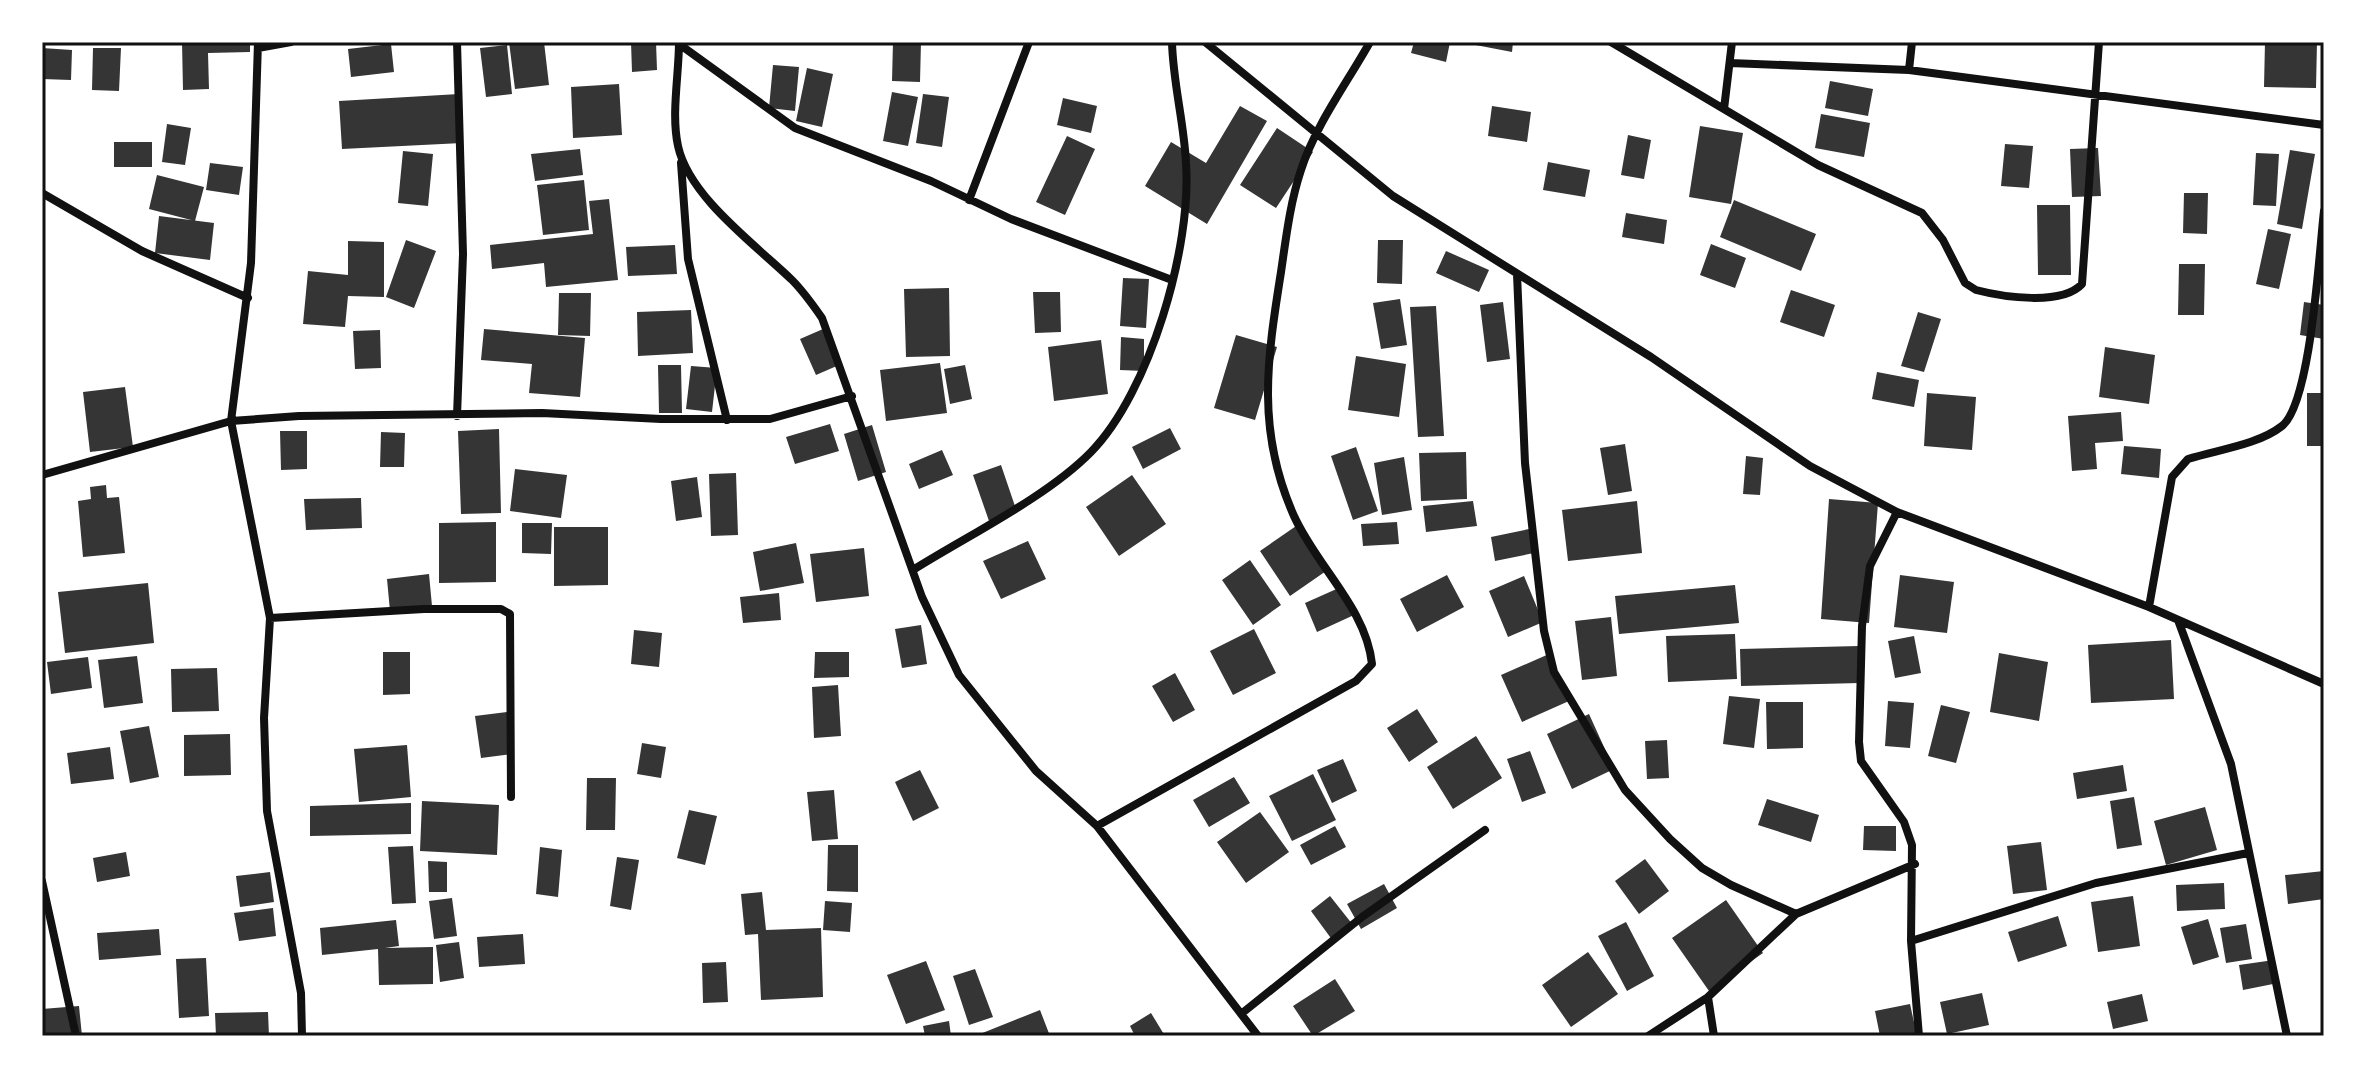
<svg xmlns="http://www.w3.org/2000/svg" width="2366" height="1078" viewBox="0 0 2366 1078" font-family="'Open Sans',sans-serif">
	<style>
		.building { fill: #353535 }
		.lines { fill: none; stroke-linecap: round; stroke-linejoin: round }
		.minor { stroke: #111; stroke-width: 8 }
		.neatline { fill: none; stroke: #111; stroke-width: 3 }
	</style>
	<rect width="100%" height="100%" fill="#fff"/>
	<path class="building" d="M182 42H250V52L208 53 209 89 183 90Z
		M509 42H544L549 85 515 89Z
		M631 42H656L657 70 632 72Z
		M893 42H921L920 82 892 81Z
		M1414 42H1450L1446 62 1411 53Z
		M1460 42H1513L1512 52Z
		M2265 42H2317L2316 88 2264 87Z
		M391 44 394 72 351 77 348 49Z
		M507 45 512 94 486 97 480 48Z
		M42 48 72 50 71 80 42 79Z
		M93 48H121L119 91 92 90Z
		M773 65 799 67 795 111 769 108Z
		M807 68 833 74 822 127 796 121Z
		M1830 81 1873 89 1868 116 1825 108Z
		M619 84 622 135 573 138 571 87Z
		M892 92 918 97 908 146 883 141Z
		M459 94 462 143 342 149 339 101Z
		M923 94 949 97 942 147 916 143Z
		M1063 98 1097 106 1091 133 1057 125Z
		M1240 106 1267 121 1207 224 1145 186 1171 142 1206 163Z
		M1492 106 1531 112 1527 142 1488 136Z
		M1821 114 1870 123 1864 157 1815 148Z
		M167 124 191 128 185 165 162 162Z
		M1700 126 1743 133 1731 204 1689 197Z
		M1277 128 1313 152 1276 208 1240 185Z
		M1628 135 1651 140 1644 179 1621 175Z
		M1067 136 1095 149 1065 215 1036 202Z
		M114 142H152V167H114Z
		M2005 144 2033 146 2029 188 2001 186Z
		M2098 148 2101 196 2072 197 2070 149Z
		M580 149 583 175 535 181 531 154Z
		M2290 150 2315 154 2302 229 2277 224Z
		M403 151 433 154 428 206 398 203Z
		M2256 153 2279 154 2276 206 2253 205Z
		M1548 162 1590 170 1585 197 1543 190Z
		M210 163 243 167 239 195 206 190Z
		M157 175 204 187 195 221 149 209Z
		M584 180 589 230 543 235 537 185Z
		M2184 193H2208L2207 234 2183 233Z
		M609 199 618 280 546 287 544 263 492 269 490 245 593 234 589 201Z
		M1734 200 1816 234 1801 271 1720 237Z
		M2037 205H2070L2071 275H2038Z
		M1626 213 1667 220 1664 244 1622 237Z
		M159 216 214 223 210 260 155 253Z
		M2268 229 2291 234 2279 289 2256 284Z
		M406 240 436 251 414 308 386 297Z
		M1378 240H1403L1402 284 1377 283Z
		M348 241 384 242V297L348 296 345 327 303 324 308 271 348 275Z
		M1711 244 1746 258 1735 288 1700 275Z
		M675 245 677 274 628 276 626 247Z
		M1446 251 1489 270 1479 292 1436 273Z
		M2179 264H2205L2204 315H2178Z
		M1123 278 1149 279 1146 328 1120 326Z
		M949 288 950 356 906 357 904 289Z
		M1791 290 1835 305 1824 337 1780 322Z
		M1033 292H1060L1061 332 1035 333Z
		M559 293H591L590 336 558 335Z
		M1400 299 1407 345 1381 349 1373 303Z
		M1503 302 1510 359 1487 362 1480 305Z
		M2304 302 2324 305V339L2300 335Z
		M1436 306 1444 436 1418 437 1410 307Z
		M691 310 693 353 638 356 637 312Z
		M1918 312 1941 319 1924 372 1901 366Z
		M484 329 585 338 580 397 529 393 532 364 481 360Z
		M823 329 839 365 816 375 800 339Z
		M380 330 381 368 355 369 353 331Z
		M1236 335 1277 347 1255 420 1214 408Z
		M1121 337 1144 339V371L1120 370Z
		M1101 340 1108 394 1054 401 1048 347Z
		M2105 347 2155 355 2149 404 2099 397Z
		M1356 356 1406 364 1399 417 1348 410Z
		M940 363 947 413 886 421 880 370Z
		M658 365H681L682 413H659Z
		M965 365 972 399 950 404 944 369Z
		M691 366 717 368 712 412 686 409Z
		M1877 372 1919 380 1914 407 1872 399Z
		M125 387 133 447 90 452 83 392Z
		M1927 393 1976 397 1972 450 1924 446Z
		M2307 393H2324V446H2307Z
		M2121 412 2123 441 2095 443 2097 469 2072 471 2068 416Z
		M830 424 839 451 795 464 786 437Z
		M872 425 886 472 858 481 844 434Z
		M1170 428 1181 449 1143 469 1132 447Z
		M499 429 501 513 461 514 458 431Z
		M280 431H307V469L281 470Z
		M381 432 405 433 404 467H380Z
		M1625 444 1632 491 1608 495 1600 448Z
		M2124 446 2161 449 2159 478 2121 474Z
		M1356 447 1378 511 1353 520 1331 456Z
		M942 450 953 475 919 489 909 464Z
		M1466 452 1467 499 1421 501 1419 453Z
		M1746 456 1763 458 1760 495 1743 494Z
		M1404 457 1412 510 1382 515 1374 463Z
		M1001 465 1017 512 989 521 973 475Z
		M515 469 567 475 561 518 510 511Z
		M736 473 738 535 711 536 709 474Z
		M1132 475 1166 524 1119 556 1086 507Z
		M697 477 702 517 676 521 671 481Z
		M106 485 107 498 119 497 125 553 83 557 78 501 91 499 90 487Z
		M361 498 362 528 306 530 304 499Z
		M1829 499 1878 503 1869 623 1821 619Z
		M1473 501 1477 526 1426 532 1423 506Z
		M1637 501 1642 553 1568 561 1562 510Z
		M496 522V582L439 583V523Z
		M1397 522 1399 544 1363 546 1361 524Z
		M522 523H552L551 554 522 553Z
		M1299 524 1329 569 1290 596 1260 551Z
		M554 527H608V585L554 586Z
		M1529 529 1534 553 1495 561 1491 537Z
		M1028 541 1046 579 1001 599 983 561Z
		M796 543 804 583 760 591 753 552Z
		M864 548 869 596 816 602 810 554Z
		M1250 560 1281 605 1253 625 1222 580Z
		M429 574 432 606 390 611 387 579Z
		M1447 575 1464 607 1417 632 1400 599Z
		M1900 575 1954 582 1947 633 1894 627Z
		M1524 576 1543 622 1508 637 1489 591Z
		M148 583 154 643 65 653 58 592Z
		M1735 585 1739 623 1619 634 1615 596Z
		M1341 587 1354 615 1317 632 1305 603Z
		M779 593 781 620 743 623 740 597Z
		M1611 617 1617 676 1582 680 1575 621Z
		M921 625 927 664 902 668 895 629Z
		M1254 629 1276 673 1233 695 1210 651Z
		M634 630 662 633 659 667 631 664Z
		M1735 634 1737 679 1668 682 1666 636Z
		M1914 636 1921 673 1895 678 1888 641Z
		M2171 640 2174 699 2091 703 2088 645Z
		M1859 646 1860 683 1741 686 1740 649Z
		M383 652H410V694L383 695Z
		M815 652H849V677L814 678Z
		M1999 653 2048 662 2039 721 1990 712Z
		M1549 654 1569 701 1522 722 1501 675Z
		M137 656 143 703 104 708 98 660Z
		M88 657 92 688 51 694 47 662Z
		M217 668 219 711 172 712 171 669Z
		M1175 673 1195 710 1173 722 1152 686Z
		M838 685 841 736 814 738 812 687Z
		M1729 696 1760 699 1754 748 1723 744Z
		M1888 701 1914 703 1910 748 1885 746Z
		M1766 702H1803V748L1767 749Z
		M1941 705 1970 712 1956 763 1928 756Z
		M1417 709 1438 742 1409 762 1387 728Z
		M507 712 512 754 481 758 475 716Z
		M1589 714 1614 769 1572 789 1547 734Z
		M149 726 159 777 130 783 120 731Z
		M230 734 231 775 184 776V735Z
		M1476 736 1502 778 1453 809 1427 767Z
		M1667 740 1669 778 1647 779 1645 741Z
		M642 743 666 747 661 778 637 774Z
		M407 745 411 797 359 802 354 749Z
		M110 747 114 779 71 784 67 753Z
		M1530 751 1546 793 1522 802 1507 759Z
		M1343 759 1357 791 1332 803 1317 770Z
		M2123 765 2127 791 2077 799 2073 773Z
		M920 770 939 808 913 821 895 782Z
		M1313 774 1336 820 1292 841 1269 796Z
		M1234 777 1250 803 1209 827 1193 800Z
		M587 778H616L615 830H586Z
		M834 790 838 839 812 841 807 792Z
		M2134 797 2142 845 2117 849 2110 801Z
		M1767 799 1819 815 1811 842 1758 825Z
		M422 801 499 805 497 855 420 851Z
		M411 803V834L310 836V806Z
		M2205 807 2217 850 2166 865 2154 821Z
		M689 810 717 816 705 865 677 858Z
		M1260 812 1289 852 1246 883 1217 842Z
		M1335 826 1346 847 1311 865 1300 845Z
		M1864 826H1896V851L1863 850Z
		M2041 842 2047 890 2013 894 2007 846Z
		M828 845H858V892L827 891Z
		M413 846 416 903 392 904 388 847Z
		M540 847 562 850 558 897 536 894Z
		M126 852 130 876 97 882 93 858Z
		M617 857 639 860 631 910 610 906Z
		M1645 859 1669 891 1639 914 1615 881Z
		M428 861 447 862V892H429Z
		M2324 871V899L2288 904 2285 875Z
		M270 872 274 902 240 907 236 876Z
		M2224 883 2225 909 2177 911 2176 885Z
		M1384 884 1397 908 1361 929 1347 904Z
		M762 892 766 930 821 928 823 997 761 1000 758 934 745 935 741 894Z
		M1330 896 1353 925 1333 941 1311 911Z
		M2133 896 2140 946 2098 952 2091 902Z
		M452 898 457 936 434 939 429 901Z
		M1726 900 1763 953 1709 991 1672 938Z
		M825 901 852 903 850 932 823 930Z
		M273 908 276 936 239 941 234 913Z
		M2058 916 2067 946 2018 962 2008 932Z
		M2208 919 2219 957 2193 965 2181 927Z
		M396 920 399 946 385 948 433 947V984L379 985 378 949 322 955 320 928Z
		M1626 922 1654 976 1627 991 1598 936Z
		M2246 924 2252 959 2226 963 2220 928Z
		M159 929 161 955 99 960 97 933Z
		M523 934 525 964 479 967 477 937Z
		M459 942 464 978 440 982 436 945Z
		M1588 952 1618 994 1571 1027 1542 985Z
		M206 958 209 1016 179 1018 176 959Z
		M2274 960 2278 983 2243 990 2239 965Z
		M926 961 945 1010 906 1024 887 975Z
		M726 962 728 1002 703 1003 702 963Z
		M975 969 993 1017 969 1025 953 976Z
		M1335 979 1355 1011 1313 1036 1293 1006Z
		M1982 993 1989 1025 1947 1034 1940 1002Z
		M2142 994 2148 1021 2113 1029 2107 1002Z
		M1910 1004 1917 1036H1880L1875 1011Z
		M79 1006 82 1036H42V1009Z
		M1040 1010 1050 1036H975Z
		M268 1012 269 1036H216L215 1013Z
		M1151 1013 1165 1036H1135L1130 1026Z
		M949 1021 951 1036H925L923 1026Z"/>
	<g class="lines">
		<path class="minor" d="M258 42 251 263 231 421 270 618 264 718 267 811 301 993 302 1036
			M457 42 463 254 457 416
			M679 42C679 75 671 114 678 146 689 197 756 245 792 280 803 291 813 305 822 318L922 597 959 675 1036 771 1097 826 1258 1036
			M1205 42 1393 196 1651 357 1810 466 1897 512 2149 607 2324 684
			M1611 42 1818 165 1922 213 1943 240 1965 283 1976 290C2003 297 2062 306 2082 284L2099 42
			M679 44 795 128 931 181 1011 219 1172 280
			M258 48 291 42
			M1730 63 1909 70 2324 125
			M1909 70 1912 42
			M1724 109 1732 42
			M681 163 688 259 727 420
			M42 193 142 251 248 298
			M969 200 1029 42
			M1517 274 1525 463 1544 631 1554 672 1625 790 1670 839 1702 868 1731 885 1796 914
			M42 475 231 421 299 416 542 413 661 419H770L852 396
			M1897 512 1870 566 1862 626 1859 742 1861 761 1904 822 1912 845 1911 941 1919 1036
			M913 570C967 536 1047 497 1091 452 1150 392 1192 246 1186 163 1184 122 1173 83 1172 42
			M2149 607 2172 477 2188 459C2216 450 2258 445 2282 426 2311 403 2319 253 2324 211
			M270 618 424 609H501L510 614 511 797
			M2178 620 2231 764 2287 1036
			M1097 826 1356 681 1372 664C1366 608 1317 567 1294 516 1256 431 1267 360 1281 272 1286 238 1290 203 1301 170 1315 126 1347 83 1370 42
			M42 881 76 1036
			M1911 941 2096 883 2248 853
			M1708 997 1714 1036
			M1241 1014 1362 917 1485 830
			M1648 1036 1708 997 1796 914 1915 864"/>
	</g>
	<rect width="2366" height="1078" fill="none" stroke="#ffffff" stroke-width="88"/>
	<rect x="44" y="44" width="2278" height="990" class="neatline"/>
</svg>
